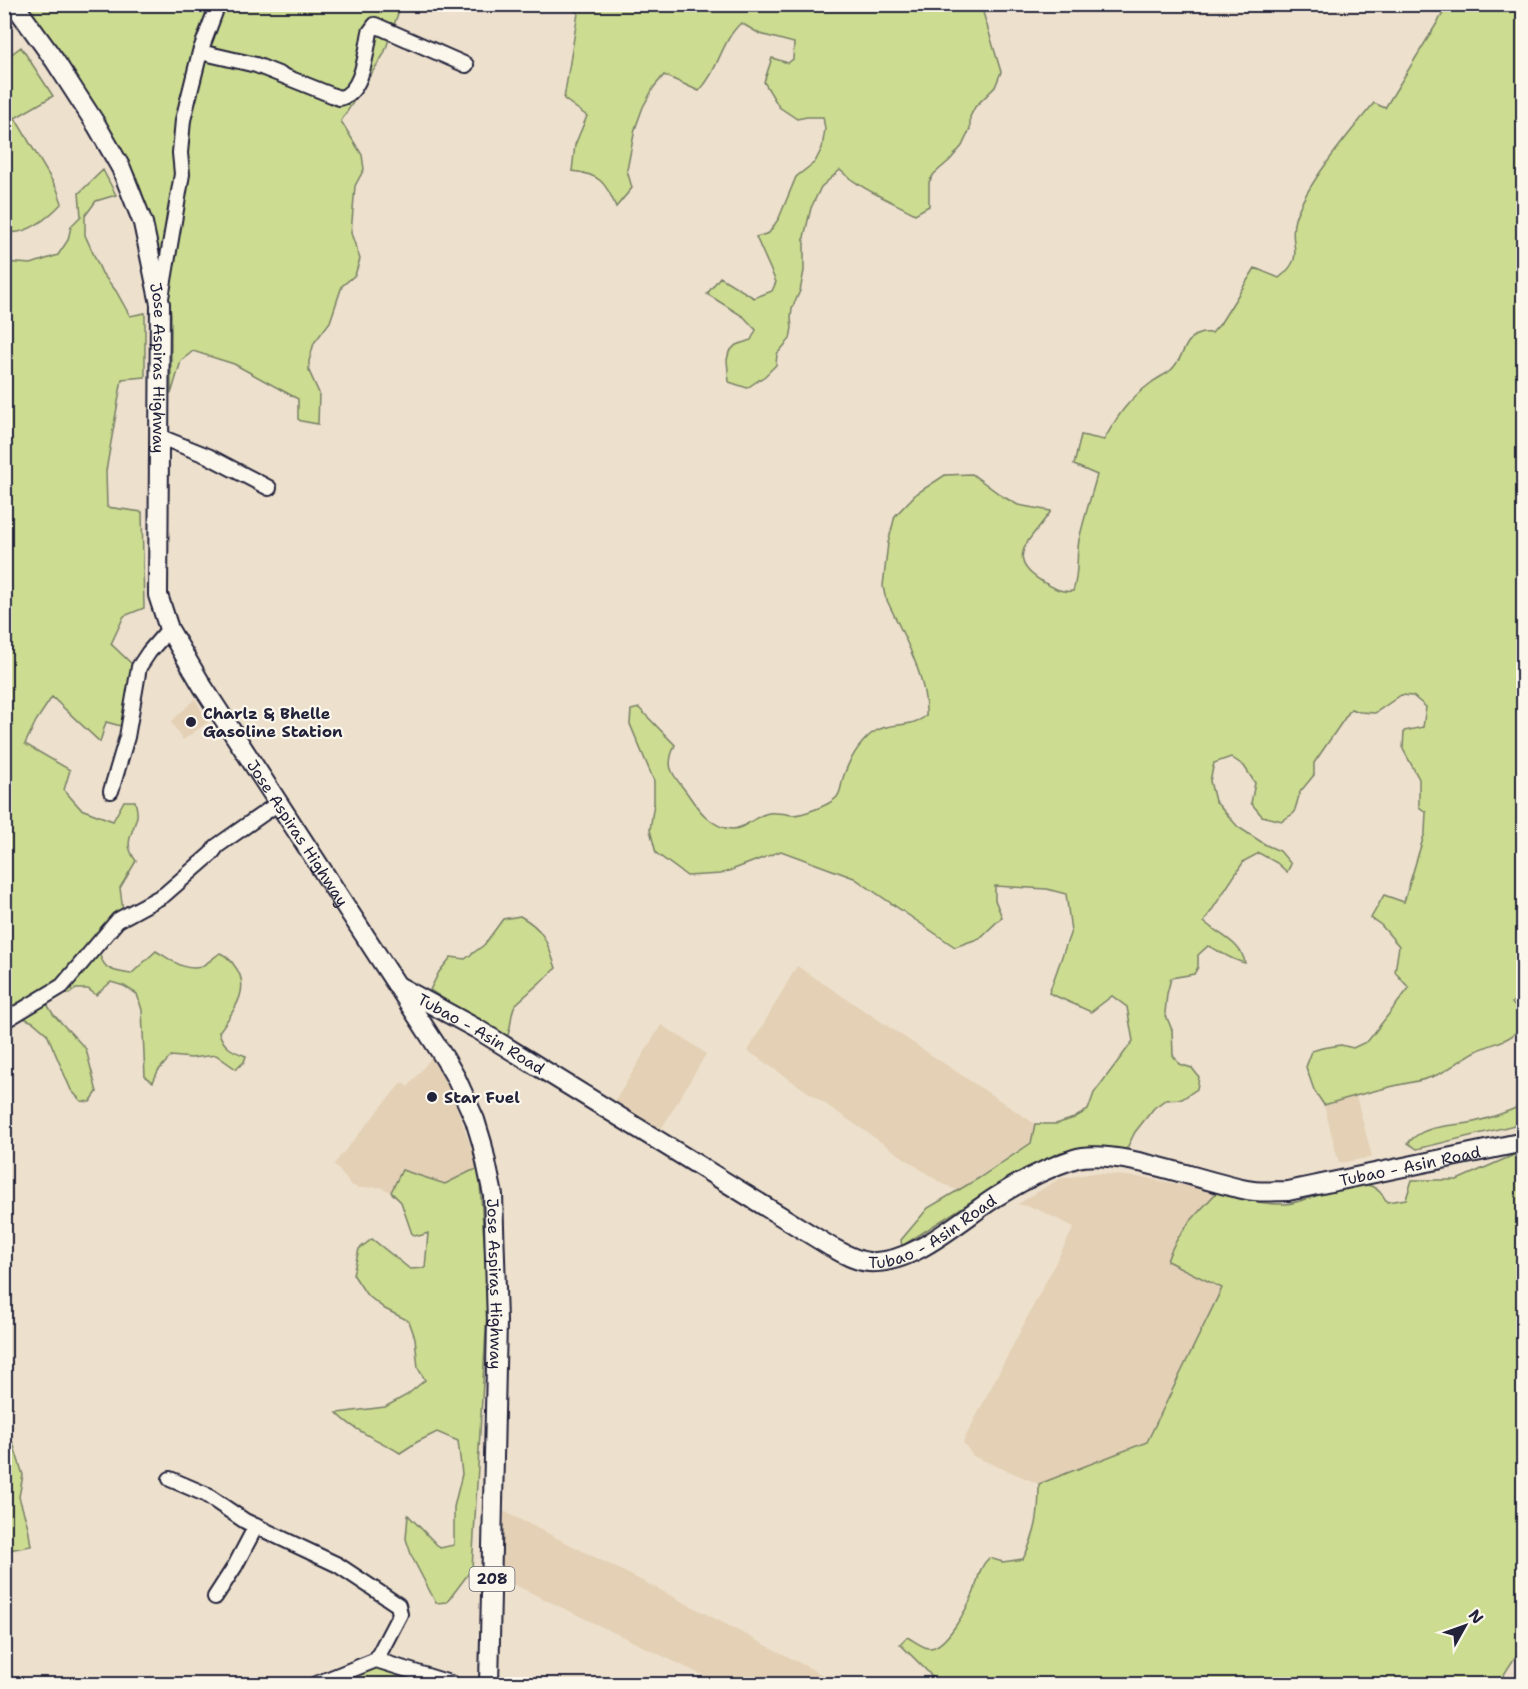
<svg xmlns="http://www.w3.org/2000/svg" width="1528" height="1689" viewBox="0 0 1528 1689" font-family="'Shantell Sans',sans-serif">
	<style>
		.built { fill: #e3d0b5 }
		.green { fill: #ccdc90; stroke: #777f66; stroke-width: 1.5 }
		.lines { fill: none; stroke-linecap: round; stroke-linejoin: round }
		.minor-casing { stroke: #22223b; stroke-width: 18 }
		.major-casing { stroke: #22223b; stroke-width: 22 }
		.minor { stroke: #fbf7ec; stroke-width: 14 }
		.major { stroke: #fbf7ec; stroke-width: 18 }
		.poi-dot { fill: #22223b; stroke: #fbf7ec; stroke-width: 2 }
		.labels { text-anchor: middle; stroke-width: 4.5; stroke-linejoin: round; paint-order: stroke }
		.shield { fill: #fbf7ec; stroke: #636270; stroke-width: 1.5 }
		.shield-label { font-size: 15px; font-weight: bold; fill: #22223b }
		.street-label { font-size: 16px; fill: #22223b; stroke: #fbf7ec }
		.poi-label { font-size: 16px; font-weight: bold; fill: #22223b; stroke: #fbf7ec; text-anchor: start }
	</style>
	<rect width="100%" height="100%" fill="#ede0cc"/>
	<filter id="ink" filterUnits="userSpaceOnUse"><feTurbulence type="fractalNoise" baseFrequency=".0167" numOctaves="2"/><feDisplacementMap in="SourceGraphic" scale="12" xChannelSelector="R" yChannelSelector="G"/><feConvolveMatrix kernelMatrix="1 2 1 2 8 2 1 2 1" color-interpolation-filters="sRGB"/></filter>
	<g filter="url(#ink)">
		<path class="built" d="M195 699 208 722 183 740 171 722Z
			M797 966 1035 1124 1031 1142 958 1191 938 1181 748 1051Z
			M661 1025 691 1043 706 1054 660 1131 614 1103Z
			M432 1057 451 1092 479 1169 471 1171 445 1184 403 1170 391 1192 380 1187 359 1188 351 1185 334 1164 402 1082 408 1087Z
			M1356 1096 1372 1157 1339 1163 1324 1105Z
			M1094 1173 1146 1178 1217 1192 1183 1229 1223 1287 1147 1442 1039 1484 973 1456 963 1442 1074 1227 1037 1209 1018 1204 1059 1179Z
			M499 1509 668 1594 840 1684H721L511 1583 498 1592Z"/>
		<path class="green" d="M25 5H401L384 54 341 121 362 155 364 169 355 186 351 233 360 259 355 275 342 286 330 322 314 343 309 361V371L319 393 318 424 301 421 298 419V399L234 364 193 351 181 361 171 394V314L155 232 137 178Z
			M568 5H982V9L1001 72 995 87 975 107 970 117V129L962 146 950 160 934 174 929 182V206L915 214C890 200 861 190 840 170L821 187 811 208 804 237V271L800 291 792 308 791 318 792 328 790 339 777 354 776 365 765 376 747 388 729 382 727 360 729 352 736 345 751 340 756 330 744 317 707 294 720 277 754 298 772 291 776 282 756 237 769 233 779 218 796 177 815 162 822 148 825 129 823 117H807L797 119 779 107 764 82 772 58 788 63 793 59 794 43 760 34 741 23C721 41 718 72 699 91L664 75 654 87 643 107 635 129 627 170 632 188 616 207C606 182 599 174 572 171L575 145 587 116 564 99 578 13Z
			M1448 5H1523L1524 989 1512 1003 1523 1016C1522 1038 1498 1042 1483 1048 1467 1054 1454 1067 1439 1074 1423 1082 1403 1083 1386 1088 1365 1093 1344 1099 1324 1105L1314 1090 1306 1067 1312 1051 1322 1048 1341 1045 1353 1048 1368 1041 1409 988 1395 972 1399 946 1381 925 1371 918 1384 895 1404 902 1425 832 1426 812 1419 807V779L1403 749 1404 731 1423 727 1426 707 1413 696 1401 695 1375 713 1360 712 1351 709 1314 763V775L1300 792 1294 813 1282 821 1262 816 1251 803 1255 783 1244 766 1231 757 1214 763 1210 781 1215 801 1238 827 1266 845 1280 851 1291 864 1287 872 1277 863 1259 853 1244 861 1204 922C1218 934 1242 943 1245 963 1231 960 1222 952 1208 946L1198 955V967L1194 974 1171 978 1167 994 1165 1013 1172 1030 1173 1055 1179 1064 1192 1068 1199 1077 1197 1089 1182 1099 1165 1100 1154 1108 1135 1132 1124 1154 1091 1146 1061 1152 997 1185 902 1246 901 1240 928 1208 979 1178 1031 1143 1035 1124H1056L1074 1118 1088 1110 1094 1093 1133 1041 1127 1007 1112 996 1091 1012 1049 993 1071 931 1066 894 1047 889 995 886V900L1002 917 980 938 955 947 854 878 781 851 721 874 687 876 656 853 650 830 654 803V781L630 724 631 710 639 708 675 745C664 769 673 774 687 793 697 808 711 828 732 829 746 829 755 815 769 813 776 812 785 814 792 815 803 815 830 805 837 797 842 790 841 782 844 775 849 760 859 744 871 734 887 721 910 729 926 716 928 677 901 631 885 596L883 586 888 543 895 516 916 494 945 475 972 474 1002 496 1018 505 1051 511C1033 538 1001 558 1043 582 1054 588 1061 593 1073 591 1079 575 1076 557 1079 540 1084 518 1091 497 1097 475L1074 465 1081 435 1104 440C1118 415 1128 400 1151 383 1157 378 1165 375 1171 370 1187 355 1183 330 1212 333L1220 324 1255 268 1279 278C1308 255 1287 246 1295 219 1306 184 1350 132 1374 103L1385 108Z
			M21 47 53 96 15 118 57 189 62 203C49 217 25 238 4 231L5 59Z
			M103 170 116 195 96 201 85 216V235L102 273 116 291 130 316 145 313V377L122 379 106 471 107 507 142 512 144 608 124 616 111 644 133 665 121 726 106 722 100 742 52 697 36 721 25 744 70 770 64 790 81 809 113 821 124 801H135C136 806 138 811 137 816 133 835 122 842 136 861L120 888 123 911 115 913 95 940C104 967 102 970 131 974L156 951C168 958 185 972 200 967 207 964 214 957 220 953 227 956 230 959 234 965 253 988 233 1012 219 1032 223 1047 232 1051 246 1056L244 1062 236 1069 216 1055 191 1058 171 1056 158 1071 153 1082 145 1077 142 1010 137 994 124 986 111 982 96 995 88 989H76L69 994 45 990 41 994 53 1014 86 1049 97 1092 90 1102 81 1101 71 1090 47 1034 33 1022 7 1011 5 1013 4 262 31 264 58 255 68 240 71 226 81 216 79 193Z
			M520 916C545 930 547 942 556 968L515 1005C509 1018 513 1025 506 1040L430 990 439 972 451 957 465 959 484 945 503 919Z
			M1523 1105V1123L1417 1149 1408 1143C1424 1124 1451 1127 1474 1122 1491 1118 1507 1112 1523 1105Z
			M1523 1151 1524 1643 1503 1676 1506 1684H937L928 1672 900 1644 907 1637C913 1640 921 1647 928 1648 946 1650 968 1606 974 1592 978 1580 979 1567 989 1558L1003 1562 1023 1559C1037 1532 1039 1514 1039 1484L1147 1442 1222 1288 1167 1261C1176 1233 1197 1214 1217 1192 1238 1198 1263 1205 1286 1204 1307 1202 1353 1178 1371 1186 1379 1189 1383 1196 1387 1202L1406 1199 1412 1180H1457Z
			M479 1169 488 1296 472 1569 447 1602 436 1603 412 1557 406 1539 408 1515 440 1548 454 1545V1507L462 1474 458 1441 437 1432 417 1442 400 1453C379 1440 354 1431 337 1413L385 1407 407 1395 425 1380 418 1368 415 1338 409 1321 385 1309 366 1294 353 1274 359 1249 372 1239 410 1269 425 1268 428 1233 419 1236 412 1234 401 1202 391 1192 402 1170 445 1184 471 1171Z
			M5 1443H13L23 1475 19 1497 28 1527 31 1546 9 1550 5 1573Z
			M362 1661H406V1684H292Z"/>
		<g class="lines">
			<g class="minor-casing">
				<path id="minor" d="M200 52 256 65 339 98C363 95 366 51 370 32L375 25 466 65
					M161 298 182 174 180 153 183 120 200 52 218 4
					M158 436 208 456 269 488
					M111 791 127 737 139 667 149 652 169 629
					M4 1021 62 986 118 920 164 895 211 854 217 846 277 804
					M170 1479 205 1494 245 1521 338 1565 398 1605 400 1614 376 1660 316 1684
					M215 1597 235 1566 256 1526
					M376 1660 453 1684"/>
			</g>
			<g class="major-casing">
				<g id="major">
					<path id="s1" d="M14 4 55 61 97 126 121 168 143 223 160 304 158 595 169 629 203 687 445 1059 456 1078 475 1120 482 1143 493 1195 497 1321 489 1684"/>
					<path id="s2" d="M398 986 477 1029 831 1247C843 1253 855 1261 869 1262 913 1265 960 1220 996 1197 1020 1182 1046 1168 1074 1159 1113 1146 1203 1182 1247 1190 1260 1193 1274 1191 1288 1191L1524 1142"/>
				</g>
			</g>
			<use href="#minor" class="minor"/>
			<use href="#major" class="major"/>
		</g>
	</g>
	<g class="poi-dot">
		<circle cx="191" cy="722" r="6"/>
		<circle cx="432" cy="1097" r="6"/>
	</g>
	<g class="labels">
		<rect class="shield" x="469.5" y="1567" width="45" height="24" rx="4.5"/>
		<g class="shield-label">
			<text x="492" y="1584">208</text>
		</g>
		<g class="street-label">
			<text dy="6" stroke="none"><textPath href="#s1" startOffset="402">Jose Aspiras Highway</textPath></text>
			<text dy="6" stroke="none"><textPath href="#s1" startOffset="906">Jose Aspiras Highway</textPath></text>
			<text dy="6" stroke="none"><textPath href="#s2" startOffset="96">Tubao - Asin Road</textPath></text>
			<text dy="6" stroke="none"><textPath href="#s2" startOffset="1122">Tubao - Asin Road</textPath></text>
			<text dy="6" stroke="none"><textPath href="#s2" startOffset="618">Tubao - Asin Road</textPath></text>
			<text dy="6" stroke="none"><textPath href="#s1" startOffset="1410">Jose Aspiras Highway</textPath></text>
		</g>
		<g class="poi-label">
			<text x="203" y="719">Charlz &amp; Bhelle<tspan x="203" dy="18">Gasoline Station</tspan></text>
			<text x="444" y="1103">Star Fuel</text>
		</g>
	</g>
	<rect width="1528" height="1689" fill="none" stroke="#fbf7ec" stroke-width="24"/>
	<rect x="12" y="12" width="1504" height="1665" fill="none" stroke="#22223b" stroke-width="2" filter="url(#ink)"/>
	<g transform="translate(1465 1626) rotate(50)" stroke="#fbf7ec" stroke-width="4.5" paint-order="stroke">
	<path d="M0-4.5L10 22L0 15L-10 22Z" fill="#22223b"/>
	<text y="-9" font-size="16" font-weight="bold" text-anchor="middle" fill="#22223b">N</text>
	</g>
</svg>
